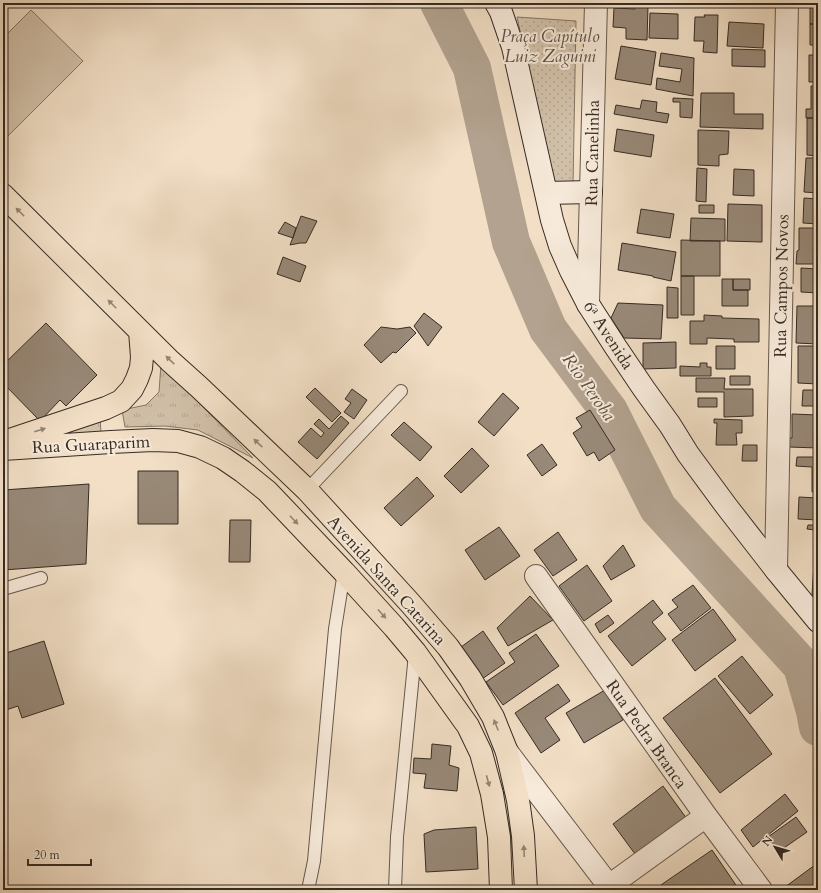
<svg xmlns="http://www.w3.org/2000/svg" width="821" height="893" viewBox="0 0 821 893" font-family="Cardo,serif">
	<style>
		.grass { fill: url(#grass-tufts); stroke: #847666 }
		.park { fill: url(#park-dots); stroke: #847666 }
		.garden { fill: #d2c1aa; stroke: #847666 }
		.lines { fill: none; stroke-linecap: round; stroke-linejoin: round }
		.river { stroke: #b2a28f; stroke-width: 38 }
		.building { fill: #988978; stroke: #362c23 }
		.lane-casing { stroke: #65594c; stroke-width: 14 }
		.street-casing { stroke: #65594c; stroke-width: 24 }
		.secondary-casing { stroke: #362c23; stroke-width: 24 }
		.primary-casing { stroke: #362c23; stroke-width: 24 }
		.lane { stroke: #f7eada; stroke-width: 12 }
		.street { stroke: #f7eada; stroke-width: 22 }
		.secondary { stroke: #f7eada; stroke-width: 22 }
		.primary { stroke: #f2dfc6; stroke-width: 22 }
		.oneway { fill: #948674 }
		.labels { text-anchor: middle; stroke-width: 4; stroke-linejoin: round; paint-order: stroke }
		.park-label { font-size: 17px; font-style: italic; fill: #5d5145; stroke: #f7eada }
		.street-label { font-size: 17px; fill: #362c23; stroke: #f7eada }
		.water-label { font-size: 18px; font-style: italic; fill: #5b4f43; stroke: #f7eada }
	</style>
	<defs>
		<pattern id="grass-tufts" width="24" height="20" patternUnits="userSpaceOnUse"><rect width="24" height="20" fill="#d2c1aa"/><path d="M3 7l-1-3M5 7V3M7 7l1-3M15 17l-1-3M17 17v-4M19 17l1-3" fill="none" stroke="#b5a692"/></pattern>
		<pattern id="park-dots" width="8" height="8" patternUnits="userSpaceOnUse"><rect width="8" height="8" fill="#d2c1aa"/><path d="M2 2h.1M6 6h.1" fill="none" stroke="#b5a692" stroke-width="1.8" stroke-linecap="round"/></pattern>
	</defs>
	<rect width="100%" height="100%" fill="#f2dfc6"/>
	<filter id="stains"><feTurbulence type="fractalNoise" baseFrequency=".005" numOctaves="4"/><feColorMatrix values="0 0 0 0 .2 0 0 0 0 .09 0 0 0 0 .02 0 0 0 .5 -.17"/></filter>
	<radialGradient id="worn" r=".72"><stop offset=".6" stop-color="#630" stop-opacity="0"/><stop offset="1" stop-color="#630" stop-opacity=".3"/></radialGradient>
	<path class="grass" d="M161 364 253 458 198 430 165 426 125 427 122 410 146 405 159 392Z
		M100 415 101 434 29 437Z"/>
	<path class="park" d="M517 17 576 21 573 185 554 188Z"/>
	<path class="garden" d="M31 10 83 61 3 141V38Z"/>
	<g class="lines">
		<path class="river" d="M439 3 472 68 511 242 548 329 609 411 658 508 802 666 815 711 818 727"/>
	</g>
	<path class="building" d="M538 3H569V6L538 4Z
		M699 3H732V5H699Z
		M810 3H818V24H810Z
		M635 6H648L647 40 626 39V28L613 27 614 8 635 9Z
		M650 13 678 14V39L649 38Z
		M704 15H718L717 53 703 52 704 41H694L695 17H705Z
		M729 22 764 24 763 48 727 46Z
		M810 24H818V45H810Z
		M621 46 656 52 651 85 615 79Z
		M732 49 765 50V67L732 66Z
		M661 53 694 58 693 96 656 89 657 78 680 82 682 69 659 66Z
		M809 55H818V82H809Z
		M811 86H818V118H806V109H811Z
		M701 93H734V114H763V129L700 127Z
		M673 98 693 99 692 118 680 117V102H673Z
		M642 100 657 102 656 112 669 114 667 123 614 114 616 105 640 109Z
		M807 118H818V156L807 155Z
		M617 129 654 135 651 157 614 151Z
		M698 130 729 131 728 154 719 155V166L698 165Z
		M806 158H818V193L804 192Z
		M697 168 707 169 706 202 696 201Z
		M734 169 754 170V196L733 195Z
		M804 198 818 199V224L803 223Z
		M728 204 762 205V242L727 241Z
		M699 205H714V213H699Z
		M641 209 674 214 670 238 637 233Z
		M301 216 317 221 306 243H300L290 245Z
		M691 218 725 219V241H690Z
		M285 222 296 228 293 238 278 233Z
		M799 228H818V264H796L797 251 799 250Z
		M681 240 720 241V276H681Z
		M622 243 676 252 671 281 653 277V276L618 270Z
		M283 257 306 266 300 282 277 274Z
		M801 268 818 269V293L801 292Z
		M681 276H694V315H681Z
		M722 279H733V290H748V306H722Z
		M733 279H750V290H733Z
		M667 287 678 288V318H667Z
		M618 303 663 305 661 339 624 338 611 318Z
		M797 306H818V344L796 343Z
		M424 313 442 327 428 346 414 326Z
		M704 315 722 316V318L759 319V342H734V339L707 338V344H690V321H704Z
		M46 323 97 375 66 406 60 400 40 421 3 383V365Z
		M381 327 397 329 410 327 416 333 396 353 393 352 381 363 364 345Z
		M676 342V368L643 369V343Z
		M716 346H735V369H716Z
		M798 346H818V384L798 383Z
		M700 363H707V367H711V376H680V366L700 367Z
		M730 376H750V385H730Z
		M696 378H725L724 389H753V416L724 417V392H696Z
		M315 388 341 413 332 422 306 397Z
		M352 389 367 400 354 419 344 412 351 403 345 399Z
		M803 390H818V406H802Z
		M503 393 519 408 494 436 478 422Z
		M698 398H717V407H698Z
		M590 410 615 450 599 461 594 452 587 456 573 433 582 427 576 418Z
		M792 414 818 415V448L789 447V438H792Z
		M341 416 349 423 317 459 298 442 311 428 321 437 324 433 314 424 319 419 329 429Z
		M714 419 742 420V433H736L737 445H716L717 423H714Z
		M404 422 432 447 420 461 391 435Z
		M542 444 557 465 542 476 527 455Z
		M743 445H757V461H742Z
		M472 448 489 466 461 493 444 476Z
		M797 457H818V492H812V467L796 466Z
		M138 471H178V524H138Z
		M417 477 434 496 401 526 384 508Z
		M89 484 86 564 3 570V490Z
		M799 497 818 498V520L798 519Z
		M230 520H251L250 562H229Z
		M808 525H818V542H815V530L807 529Z
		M499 527 520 556 485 580 465 550Z
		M558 532 577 560 553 576 534 550Z
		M623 545 635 566 611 580 603 566Z
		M814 564H818V595H812Z
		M587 565 612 601 584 621 559 586Z
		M693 585 711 608 681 631 668 614 678 607 672 600Z
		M530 596 553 620 508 646 497 628Z
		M653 600 663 613 652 622 666 639 632 666 608 636Z
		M713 609 736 640 695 671 672 640Z
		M608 615 614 623 600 633 595 624Z
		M483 631 505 663 482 679 461 647Z
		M536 634 559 666 503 705 486 682 515 662 509 653Z
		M44 641 64 704 22 718 18 706 3 711V661H4L3 654Z
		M742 656 773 695 750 714 718 676Z
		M715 678 772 754 720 793 663 718Z
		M558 684 570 701 545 718 560 740 541 753 515 713Z
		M605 690 623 720 584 743 566 713Z
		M432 744 451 746 449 765 459 768 457 791 424 788 426 774 413 773 414 758 431 759Z
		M663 786 687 819 635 854 613 824Z
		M785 794 798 811 753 847 741 830Z
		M796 817 807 832 778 852 768 837Z
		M476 827 478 869 426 872 424 834 434 830Z
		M712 850 738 888 735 890H656L655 889Z
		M815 865 818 870V890H787L785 887Z"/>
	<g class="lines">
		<g class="lane-casing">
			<path id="lane" d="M307 490 401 391
				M3 589 41 578
				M308 890 314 861 335 629 344 572
				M395 890 397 837 415 654"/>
		</g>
		<g class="street-casing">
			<path id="street" d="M588 304 596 3
				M776 570 787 3
				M536 576 706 816 761 890
				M507 752 612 890
				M609 886 706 816"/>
		</g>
		<g class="secondary-casing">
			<path id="secondary" d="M496 3 501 12 513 47 552 220 560 246 571 271 588 304 615 346 644 389 670 425 688 454 727 507 776 570 818 621
				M546 193 591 192"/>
		</g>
		<g class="primary-casing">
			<path id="primary" d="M3 195 170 361 199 387 307 490 410 603 448 647 470 678 493 717 507 752 518 800 523 836 526 890
				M7 441 106 408 121 401 132 389 137 379 141 368 142 357 140 331
				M3 449 111 442 153 440 178 441 200 447 223 458 242 471 267 491 344 572 394 627 415 652 468 726 481 753 492 794 499 837 501 890"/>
		</g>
		<use href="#lane" class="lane"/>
		<use href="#street" class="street"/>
		<use href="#secondary" class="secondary"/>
		<use href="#primary" class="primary"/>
	</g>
	<defs><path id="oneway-solid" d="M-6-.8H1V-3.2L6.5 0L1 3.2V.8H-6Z"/></defs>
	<g class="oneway">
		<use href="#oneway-solid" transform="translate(20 212) rotate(-135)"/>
		<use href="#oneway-solid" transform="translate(112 304) rotate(-135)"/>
		<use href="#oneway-solid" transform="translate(170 360) rotate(-136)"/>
		<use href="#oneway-solid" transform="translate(40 430) rotate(-18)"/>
		<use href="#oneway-solid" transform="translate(258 443) rotate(-137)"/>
		<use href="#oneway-solid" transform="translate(294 520) rotate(46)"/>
		<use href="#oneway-solid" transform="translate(382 614) rotate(48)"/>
		<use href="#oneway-solid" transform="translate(496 725) rotate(-112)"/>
		<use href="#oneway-solid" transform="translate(488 781) rotate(75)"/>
		<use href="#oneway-solid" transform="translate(524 851) rotate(-93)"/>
	</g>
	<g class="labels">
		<g class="park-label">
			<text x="550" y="42">Praça Capítulo<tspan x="550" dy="20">Luiz Zaguini</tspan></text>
		</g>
		<g class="street-label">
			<text transform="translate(592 153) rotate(-89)" y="6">Rua Canelinha</text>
			<text transform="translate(781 286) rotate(-89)" y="6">Rua Campos Novos</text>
			<text transform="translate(609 335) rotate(57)" y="6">6ª Avenida</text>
			<text transform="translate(91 444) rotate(-3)" y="6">Rua Guaraparim</text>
			<text transform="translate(387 580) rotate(48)" y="6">Avenida Santa Catarina</text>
			<text transform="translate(647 734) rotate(55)" y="6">Rua Pedra Branca</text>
		</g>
		<g class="water-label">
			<text transform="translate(589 387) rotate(55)" y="6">Rio Peroba</text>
		</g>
	</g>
	<rect width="821" height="893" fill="none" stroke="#f2dfc6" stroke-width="16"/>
	<rect x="4" y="4" width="813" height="885" fill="none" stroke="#362c23" stroke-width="2"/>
	<rect x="8" y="8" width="805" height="877" fill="none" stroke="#362c23"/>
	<g transform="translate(775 847) rotate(308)" stroke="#f7eada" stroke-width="3" paint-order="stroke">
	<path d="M0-3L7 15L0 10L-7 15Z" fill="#362c23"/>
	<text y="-6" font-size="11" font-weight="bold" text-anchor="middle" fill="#362c23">N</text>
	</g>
	<path d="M28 859v6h63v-6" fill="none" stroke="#362c23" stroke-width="2"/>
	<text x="34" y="859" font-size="12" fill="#362c23" stroke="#f7eada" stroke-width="3" paint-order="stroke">20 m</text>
	<rect width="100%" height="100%" filter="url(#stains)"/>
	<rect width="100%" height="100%" fill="url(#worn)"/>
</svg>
